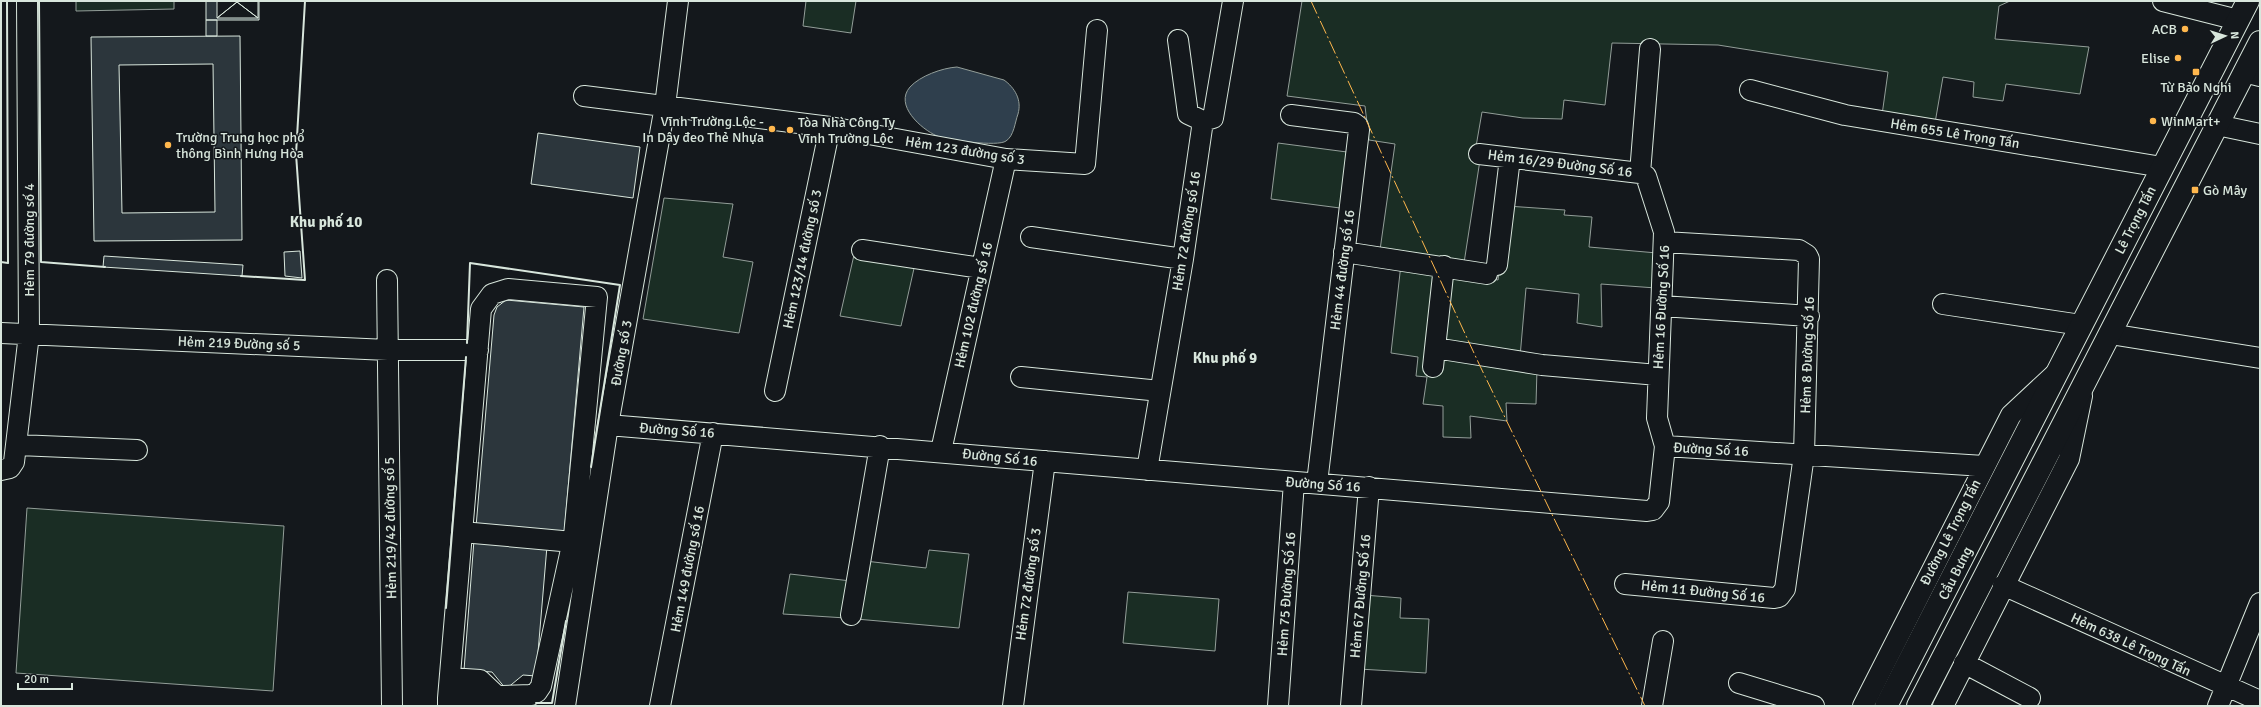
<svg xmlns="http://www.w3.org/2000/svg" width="2261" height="707" viewBox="0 0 2261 707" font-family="Signika,sans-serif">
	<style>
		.green { fill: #1a2d24; stroke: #939e99 }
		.water { fill: #2f3f4d; stroke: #939e99 }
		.building { fill: #2c363c; stroke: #d8e6dc; fill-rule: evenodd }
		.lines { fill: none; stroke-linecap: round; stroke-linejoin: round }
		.minor-casing { stroke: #d8e6dc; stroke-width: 22 }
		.major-casing { stroke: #d8e6dc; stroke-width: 24 }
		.minor { stroke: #14181c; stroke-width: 20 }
		.major { stroke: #14181c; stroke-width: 22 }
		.wall { stroke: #d8e6dc; stroke-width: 2 }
		.power { stroke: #ffb74d; stroke-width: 1; stroke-dasharray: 14 3 2 3; stroke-linecap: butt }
		.poi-dot { fill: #ffb74d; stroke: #14181c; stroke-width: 1.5 }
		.labels { text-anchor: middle; stroke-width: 3; stroke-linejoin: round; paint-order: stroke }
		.poi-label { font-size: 14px; fill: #d8e6dc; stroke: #14181c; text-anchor: start }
		.street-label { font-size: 14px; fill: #d8e6dc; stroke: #14181c }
		.neighbourhood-label { font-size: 15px; font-weight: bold; fill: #d8e6dc; stroke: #14181c }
	</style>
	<rect width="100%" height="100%" fill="#14181c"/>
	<path class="green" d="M76 1H174V9L76 11Z
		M806 1H856L851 33 803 26Z
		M1302 1H2010L1999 6 1995 39 2089 47 2080 94 2006 84 2003 101 1973 97 1974 82 1943 77 1935 123 1882 115 1888 72 1718 45 1612 43 1605 105 1564 100 1562 119 1523 118 1482 112 1474 158 1480 160 1464 263 1380 250 1395 144 1369 140 1365 106 1287 96Z
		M1278 143 1347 152 1340 208 1271 199Z
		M664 198 733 204 723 257 753 262 739 333 643 319Z
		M1507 206 1565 210 1564 215 1592 217 1589 247 1657 253 1656 288 1601 284 1602 327 1577 323 1579 294 1526 288 1520 357 1439 345 1446 271 1498 280Z
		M854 255 915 264 901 326 840 316Z
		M1401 264 1438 271 1439 354 1537 369 1536 404 1506 403 1507 421 1470 416 1471 438 1443 437V406L1423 404 1427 377 1416 376 1418 357 1391 353Z
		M27 508 284 526 273 691 16 673Z
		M929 550 969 554 959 628 856 619 865 561 926 568Z
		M790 574 851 581 846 618 783 614Z
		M1128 592 1219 599 1215 651 1123 643Z
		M1364 595 1401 598 1400 618 1429 619 1426 673 1359 669Z"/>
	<path class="water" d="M957 67 1004 80C1015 88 1022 100 1018 114 1015 122 1014 136 1006 141 998 147 947 140 937 136 921 129 894 105 910 87 920 76 942 68 957 67Z"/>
	<path class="building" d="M206 1H259V20H206Z
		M217 1H237V2L217 18Z
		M237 1H258V18L237 2Z
		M237 2 258 18H217Z
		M206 20H217V36H206Z
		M240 36 242 240 94 241 91 37ZM213 64 215 212 122 213 119 65Z
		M538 133 640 147 633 198 531 184Z
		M300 251 302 278 285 276 284 252Z
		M104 256 243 265 242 276 103 267Z
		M506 300 584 307 564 535 476 527 494 315 497 307Z
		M474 540 547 546 536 676 523 675 506 689 492 672 464 670Z"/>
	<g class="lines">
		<g class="minor-casing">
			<path id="minor" d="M2163 1 2238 20
				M1178 40 1188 114 1203 121
				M2244 72 2260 76
				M1750 90 1845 115 2162 167
				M584 96 830 127 1006 159 1085 164 1097 30
				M1291 115 1354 123 1358 126 1359 130 1317 483
				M2217 125 2260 134
				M1479 154 1640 173 1646 176 1664 232 1657 418 1665 446
				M1640 173 1650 49
				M1031 237 1183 259
				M862 250 981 268
				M1344 252 1487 274
				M1497 265 1510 158
				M1444 266 1435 348 1542 365 1658 375
				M387 280 392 706
				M1943 304 2081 325
				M1662 306 1809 316
				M1 333 388 350H478
				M2110 334 2260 358
				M1433 367 1435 348
				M1021 377 1160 391
				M775 391 830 127
				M608 425 1647 511 1653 510 1659 502 1665 446 1984 466
				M18 445 137 450
				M941 451 1006 159
				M1 470 10 468 14 462 29 334 27 1
				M1147 470 1183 259 1203 121 1213 118 1233 1
				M462 532 573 542
				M1625 584 1774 598 1779 597 1785 589 1804 455 1809 259 1807 255 1799 250 1664 242
				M2003 585 2260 701
				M851 615 880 446
				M1964 663 2030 698
				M450 678 480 680 497 696
				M1739 683 1814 706
				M448 706V698L481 309 492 294 508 289 597 297 574 536 541 686 537 692 531 695 448 698
				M565 706 608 425 665 106 678 1
				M660 706 713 433
				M1013 706 1045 461
				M1278 706 1294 482
				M1351 706 1369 487
				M1652 706 1663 641
				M1863 706 2011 415 2054 375
				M1943 706 2069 459 2082 396
				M2218 706 2260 603"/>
		</g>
		<g class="major-casing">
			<path id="major" d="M1886 706 2248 1
				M1918 706 2260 42"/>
		</g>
		<use href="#minor" class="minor"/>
		<use href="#major" class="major"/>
		<path class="wall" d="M39 1 41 262 105 267
			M1 262 8 263 7 1
			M241 276 305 280 296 154 305 1
			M467 343 470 263 620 285 591 467
			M446 608 466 357
			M536 703H552L566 621"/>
		<path class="power" d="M1311 1 1480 366 1645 706"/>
	</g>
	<g class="poi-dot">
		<circle cx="2185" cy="29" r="4"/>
		<circle cx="2178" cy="58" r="4"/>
		<rect x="2192" y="68" width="8" height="8" rx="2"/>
		<circle cx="2153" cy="121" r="4"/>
		<circle cx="772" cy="129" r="4"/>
		<circle cx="790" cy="130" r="4"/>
		<circle cx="168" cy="145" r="4"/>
		<rect x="2191" y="186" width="8" height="8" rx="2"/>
	</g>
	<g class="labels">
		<g class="poi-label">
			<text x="2177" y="34" text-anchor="end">ACB</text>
			<text x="2170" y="63" text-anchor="end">Elise</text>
			<text x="2196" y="92" text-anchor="middle">Từ Bảo Nghi</text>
			<text x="764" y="126" text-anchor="end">Vĩnh Trường Lộc -<tspan x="764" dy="16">In Dây đeo Thẻ Nhựa</tspan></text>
			<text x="2161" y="126">WinMart+</text>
			<text x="798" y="127">Tòa Nhà Công Ty<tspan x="798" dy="16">Vĩnh Trường Lộc</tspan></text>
			<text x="176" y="142">Trường Trung học phổ<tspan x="176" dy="16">thông Bình Hưng Hòa</tspan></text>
			<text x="2203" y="195">Gò Mây</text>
		</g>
		<g class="street-label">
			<text transform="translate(1955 133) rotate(9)" y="5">Hẻm 655 Lê Trọng Tấn</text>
			<text transform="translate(965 150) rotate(9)" y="5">Hẻm 123 đường số 3</text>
			<text transform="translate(1560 163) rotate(7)" y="5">Hẻm 16/29 Đường Số 16</text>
			<text transform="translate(2135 220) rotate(-63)" y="5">Lê Trọng Tấn</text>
			<text transform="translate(1186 231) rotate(-81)" y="5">Hẻm 72 đường số 16</text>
			<text transform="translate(29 240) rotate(-90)" y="5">Hẻm 79 đường số 4</text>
			<text transform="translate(802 259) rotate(-78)" y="5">Hẻm 123/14 đường số 3</text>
			<text transform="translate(1342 270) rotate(-83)" y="5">Hẻm 44 đường số 16</text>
			<text transform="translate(973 305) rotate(-77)" y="5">Hẻm 102 đường số 16</text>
			<text transform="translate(1661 307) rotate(-87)" y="5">Hẻm 16 Đường Số 16</text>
			<text transform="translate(239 343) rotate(2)" y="5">Hẻm 219 Đường số 5</text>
			<text transform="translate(621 353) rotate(-80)" y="5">Đường số 3</text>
			<text transform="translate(1807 355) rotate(-88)" y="5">Hẻm 8 Đường Số 16</text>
			<text transform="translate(677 430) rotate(4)" y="5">Đường Số 16</text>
			<text transform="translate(1711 449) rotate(3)" y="5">Đường Số 16</text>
			<text transform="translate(1000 457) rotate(6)" y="5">Đường Số 16</text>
			<text transform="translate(1323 484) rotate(4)" y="5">Đường Số 16</text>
			<text transform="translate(390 528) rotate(-91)" y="5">Hẻm 219/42 đường số 5</text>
			<text transform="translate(1950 532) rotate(-63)" y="5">Đường Lê Trọng Tấn</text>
			<text transform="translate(687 569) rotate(-79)" y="5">Hẻm 149 đường số 16</text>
			<text transform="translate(1955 573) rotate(-63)" y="5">Cầu Bưng</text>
			<text transform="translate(1028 584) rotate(-82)" y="5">Hẻm 72 đường số 3</text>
			<text transform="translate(1703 591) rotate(6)" y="5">Hẻm 11 Đường Số 16</text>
			<text transform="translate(1286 594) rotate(-86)" y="5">Hẻm 75 Đường Số 16</text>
			<text transform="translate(1360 596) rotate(-85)" y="5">Hẻm 67 Đường Số 16</text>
			<text transform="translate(2131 644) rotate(25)" y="5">Hẻm 638 Lê Trọng Tấn</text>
		</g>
		<g class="neighbourhood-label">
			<text x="326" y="227">Khu phố 10</text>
			<text x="1225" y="363">Khu phố 9</text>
		</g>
	</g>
	<rect width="2261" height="707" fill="none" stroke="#d8e6dc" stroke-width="4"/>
	<g transform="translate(2225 36) rotate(86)" stroke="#14181c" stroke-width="3" paint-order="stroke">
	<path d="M0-3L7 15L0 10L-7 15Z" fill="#d8e6dc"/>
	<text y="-6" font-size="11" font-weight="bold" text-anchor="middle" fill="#d8e6dc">N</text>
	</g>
	<path d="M18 683v6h54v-6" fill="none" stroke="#d8e6dc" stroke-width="2"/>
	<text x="24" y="683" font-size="12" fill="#d8e6dc" stroke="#14181c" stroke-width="3" paint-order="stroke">20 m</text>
</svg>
